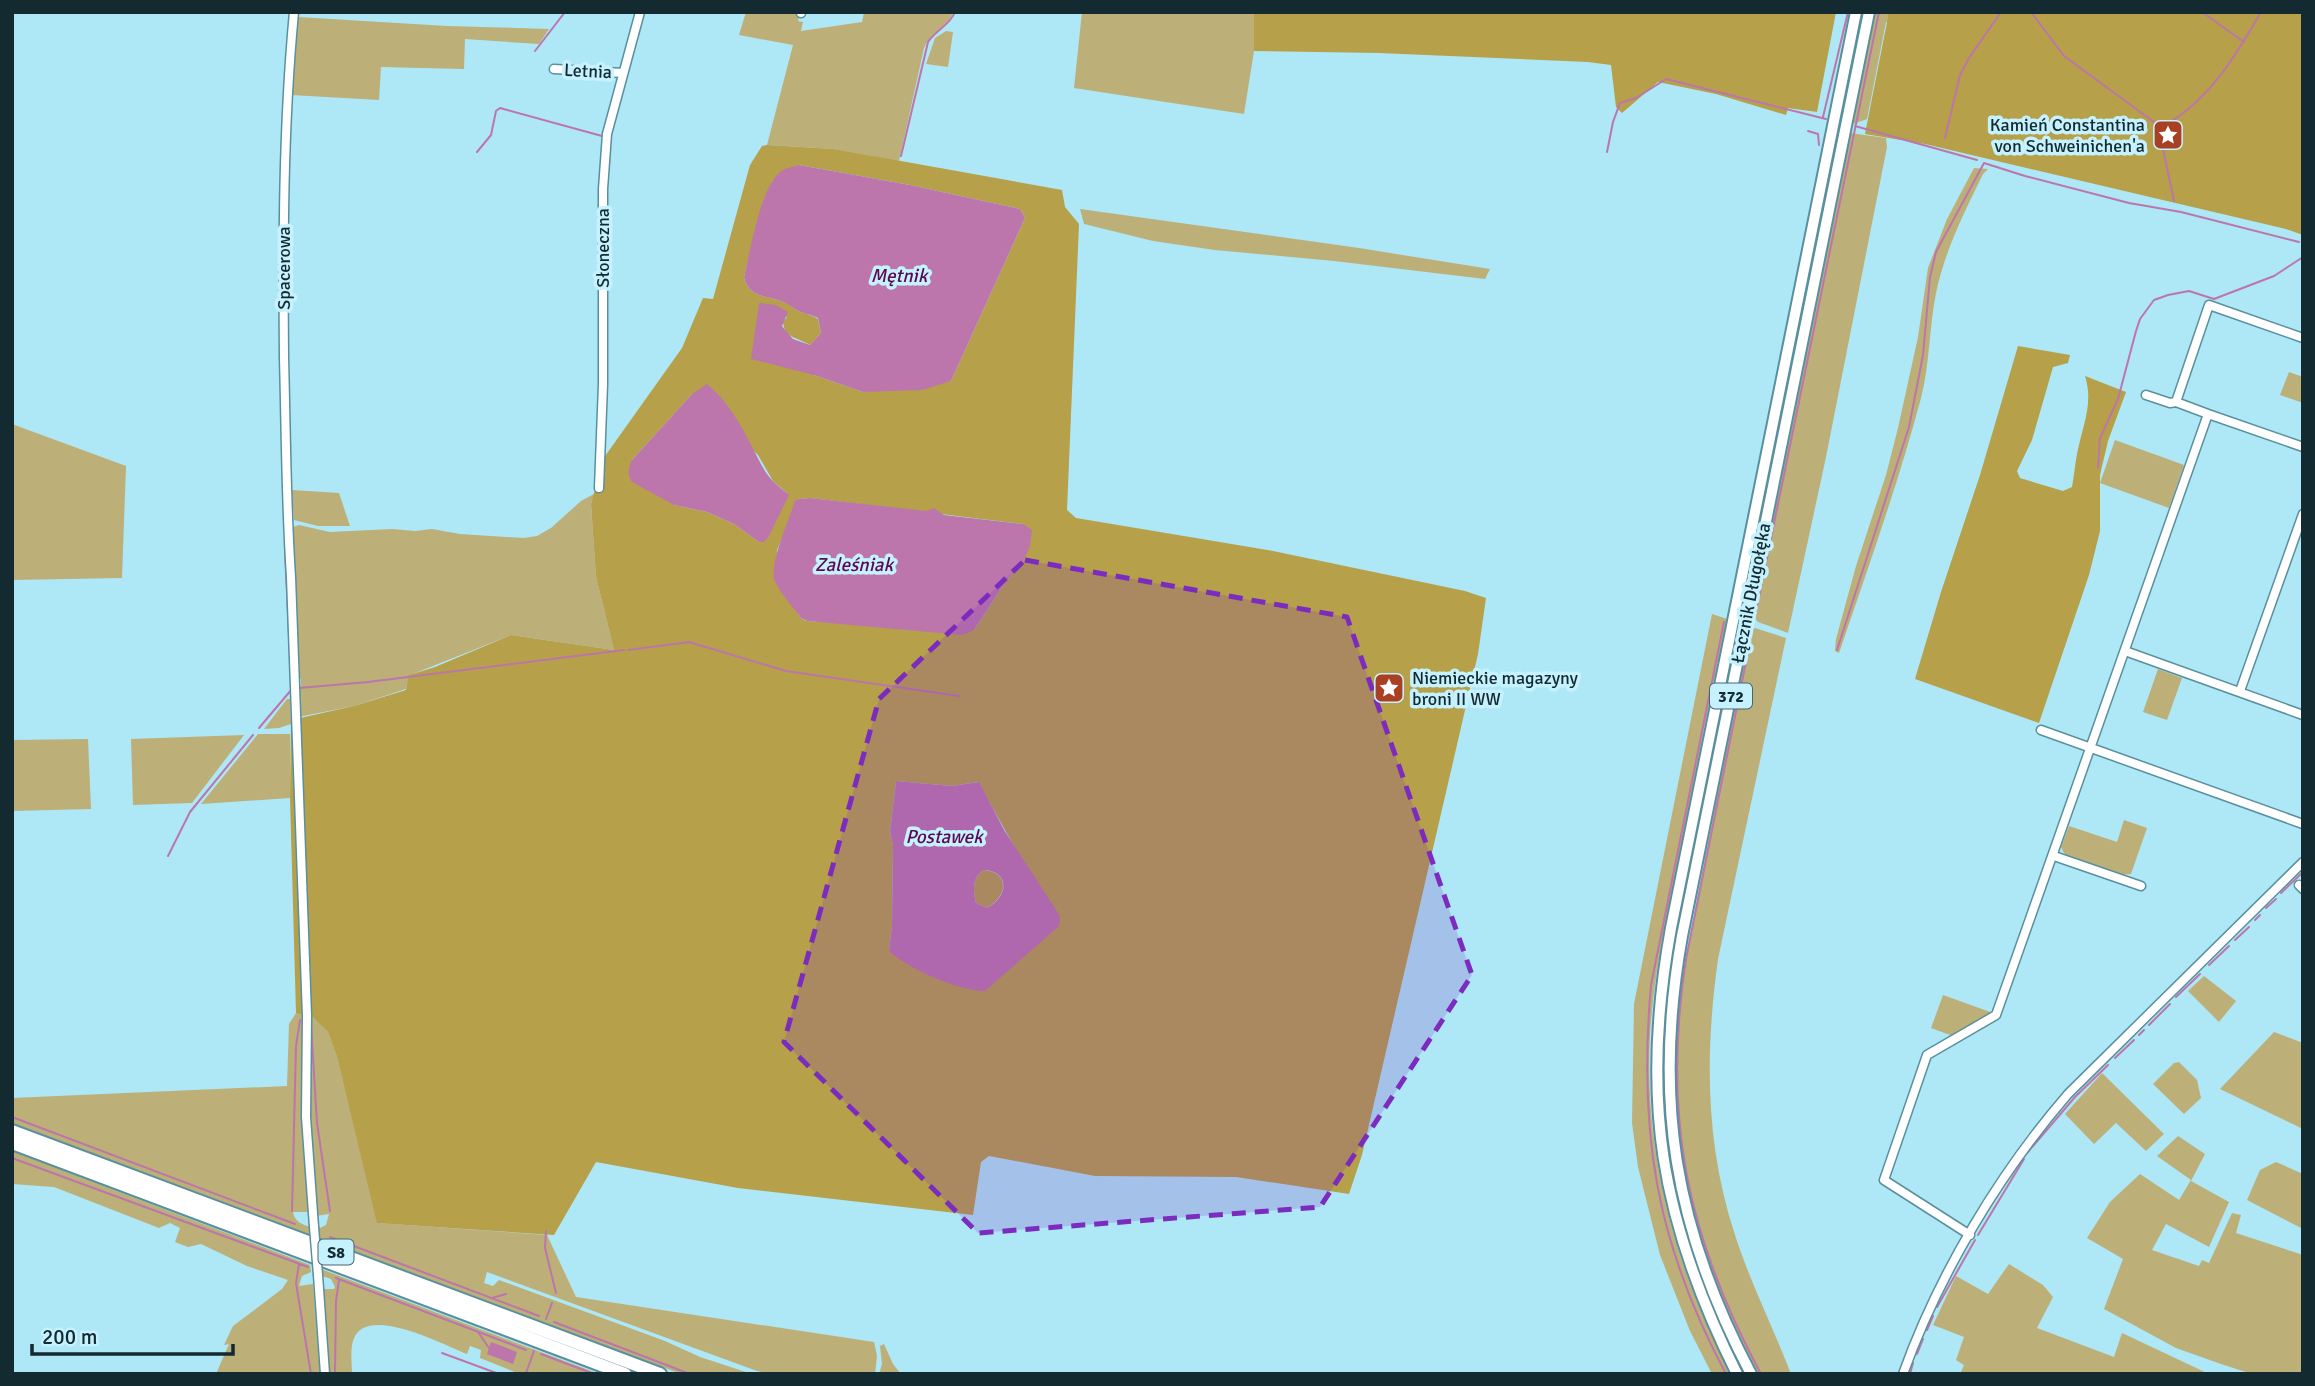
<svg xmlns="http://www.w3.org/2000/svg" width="2315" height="1386" viewBox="0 0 2315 1386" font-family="Signika,sans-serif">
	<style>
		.green { fill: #bdaf78 }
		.forest { fill: #b6a049; fill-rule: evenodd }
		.water { fill: #bc76ab; fill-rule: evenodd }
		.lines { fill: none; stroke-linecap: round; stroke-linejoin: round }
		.stream { stroke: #bc76ab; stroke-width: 2 }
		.minor-casing { stroke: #59909e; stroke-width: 11 }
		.major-casing { stroke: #59909e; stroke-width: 14 }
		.highway-casing { stroke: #59909e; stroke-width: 16 }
		.minor { stroke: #fff; stroke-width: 8 }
		.major { stroke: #fff; stroke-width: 10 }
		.highway { stroke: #fff; stroke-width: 12 }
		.minor-bridge-casing { stroke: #59909e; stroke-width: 11; stroke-linecap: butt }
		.minor-bridge { stroke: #fff; stroke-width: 8 }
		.marked { fill: #7b2cbf; fill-opacity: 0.2; stroke: #7b2cbf; stroke-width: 5; stroke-dasharray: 14 9; stroke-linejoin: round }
		.labels { text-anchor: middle; stroke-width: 7; stroke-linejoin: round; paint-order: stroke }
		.shield { fill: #c5f2fe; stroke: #48666e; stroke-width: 2 }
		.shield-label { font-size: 16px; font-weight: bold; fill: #132a30 }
		.street-label { font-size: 18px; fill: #132a30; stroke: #c5f2fe }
		.poi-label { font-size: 18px; fill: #132a30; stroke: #c5f2fe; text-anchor: end }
		.water-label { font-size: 19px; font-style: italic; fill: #5f0752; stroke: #c5f2fe }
	</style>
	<rect width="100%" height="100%" fill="#aee7f6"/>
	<path class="green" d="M746 12H800L798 21 803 22 801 31 862 22 864 12H953C950 25 932 30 924 48L899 161 834 149 767 145 793 45 739 35Z
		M1082 12H1254V51L1244 114 1074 88Z
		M1875 12H1987L1886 22 1867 119 1853 124Z
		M298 17 447 26 549 29 539 44 465 39 464 69 381 67 379 100 291 95Z
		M946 31 953 32 948 67 926 64 935 38Z
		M1850 133 1886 138 1887 147 1826 457 1788 633 1758 622 1753 616Z
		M1974 168 1988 169 1983 174C1964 213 1945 250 1936 293 1929 328 1930 363 1921 398 1898 484 1868 568 1839 653L1835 651 1836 639 1856 566 1886 475 1898 428 1918 337 1928 268 1947 219Z
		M1080 209 1359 248 1490 269 1485 279 1334 261 1215 250 1153 241 1084 224Z
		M2289 372 2303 377V403L2280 395Z
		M12 424 126 466 122 578 12 580Z
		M2115 440 2184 465 2169 508 2100 483Z
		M292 490 339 493 350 526H318L294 520Z
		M594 494 591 504 596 577 614 650 511 635 410 675 406 689 354 706 298 717 297 688 301 687V679L297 676 293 527 299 525 330 532 392 529 415 531 432 529 460 534 524 538 537 536 551 528 581 501Z
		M1712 614 1727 619C1711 692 1697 765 1683 838 1671 898 1656 959 1651 1021 1641 1143 1673 1266 1731 1374H1712L1690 1331 1660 1255 1638 1167 1632 1123 1634 1004Z
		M1755 628 1786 638 1718 959C1705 1053 1705 1144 1735 1235 1750 1282 1773 1327 1791 1374H1758L1713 1281 1690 1207 1683 1174 1675 1099 1678 999 1749 630Z
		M2158 669 2182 678 2167 720 2143 712Z
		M287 699H290L291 724 279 728 264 729Z
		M258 734H290V798L201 804Z
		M244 735 192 803 133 805 131 739Z
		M88 739 91 809 12 811V740Z
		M2124 820 2147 828 2131 874 2120 875 2065 855 2061 847 2069 826 2117 842Z
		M2204 976 2236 1001 2219 1022 2188 991Z
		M1943 995 1993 1013 1953 1036 1931 1028Z
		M296 1013 303 1016 301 1104 308 1212H293C295 1225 309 1227 320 1228L326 1225 329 1214 316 1216 309 1080 311 1014 328 1032 337 1057 378 1223 547 1235 576 1297 874 1342 877 1356 875 1374H770L757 1371 487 1272 484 1283 493 1286 499 1280 665 1341 700 1357 752 1374H681L12 1123V1098L287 1086 289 1024Z
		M2274 1032 2303 1043V1129L2220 1089Z
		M2179 1062 2197 1080 2201 1098 2184 1114 2153 1084 2174 1063Z
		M2102 1073 2164 1134 2146 1151 2116 1123 2094 1144 2065 1114Z
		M2178 1136 2205 1154 2191 1181 2229 1202 2209 1247 2166 1224 2152 1250 2199 1266 2202 1260 2209 1263 2232 1213 2241 1215 2236 1233 2303 1255V1374H2252L2221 1364 2176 1348 2104 1309 2123 1259 2087 1238 2110 1202 2140 1174 2179 1200 2191 1180 2157 1156Z
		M12 1151 310 1265 311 1272 302 1276 299 1286 313 1284 320 1374H216L229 1344 224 1345 233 1326 282 1289 288 1280 247 1266 201 1244 188 1247 175 1242 180 1228 170 1223 159 1228 54 1187 12 1184Z
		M2276 1162 2303 1174V1229L2247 1200 2260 1170Z
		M2009 1264 2043 1285 2053 1297 2037 1328 2114 1357 2122 1333 2209 1374H1960L1964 1365 1956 1360 1964 1337 1933 1325 1956 1276 1988 1294Z
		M321 1269 599 1374H520L480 1358 481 1350 470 1346 467 1354C444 1345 364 1302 353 1341 350 1351 352 1363 352 1374H329L322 1289H334L335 1287 331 1279 322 1276Z
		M884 1344 893 1364 901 1374H879L882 1364 880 1346Z"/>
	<path class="forest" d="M1254 12H1836L1817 112 1788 108 1786 115 1716 94 1658 82 1622 113 1616 107 1611 65 1588 62 1379 53 1254 51Z
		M1889 12H2303V235L2286 229 1925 144 1865 134Z
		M767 145 834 149 1062 190 1065 207 1079 224 1067 510 1076 518 1273 551 1465 591 1486 598 1478 654 1362 1155 1349 1194 1236 1177 1095 1176 989 1156 981 1162 973 1215 738 1188 596 1162 554 1235 377 1223 337 1057 328 1032 311 1015 309 1018 296 1013 290 798 291 720 354 706 406 690 409 675 435 667 511 635 614 650 596 577 591 504 603 459 682 348 703 298 713 299 750 165 762 146ZM799 165 910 185 1020 209 1025 218 951 381 863 392 814 375 759 303 787 317 783 322C784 338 799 338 810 345L821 333 818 319C811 314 804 314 798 311 793 308 789 304 783 302 767 295 749 299 744 277L757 223 773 180ZM692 394 758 455 773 481 787 493 764 542H759L734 524 707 512 674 505 632 460ZM810 498 1023 524V562L1006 581 974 630 806 621 801 618 776 583 777 550 798 499ZM896 781 952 786 978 782 1059 926 889 951 892 926 893 845 890 832Z
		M2018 346 2070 355 2068 363 2053 367 2032 440 2017 471 2020 478 2063 491 2072 487C2074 476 2075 465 2077 454 2082 427 2094 404 2085 376L2126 392 2108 441 2100 475V531L2089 575 2039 723 1915 679 1941 592 1980 475Z
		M983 870C1009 871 1009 896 987 908L976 903C973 891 972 878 983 870Z"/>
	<path class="water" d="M799 165 910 185 1020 209 1025 218 951 381 922 390 863 392 814 375 751 359 759 303 776 305 788 312 782 326 793 339 810 345 821 333 818 318C811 314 804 314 798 311 793 308 788 304 783 302 767 295 749 299 744 277 750 252 760 190 779 173 784 168 793 167 799 165Z
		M707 384C735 407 748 441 765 471 771 481 780 487 789 495L769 536 764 542H759L734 524 707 512 674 505 632 482C627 474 628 469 632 460L692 394Z
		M810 498 926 511 934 508 944 515 1023 524 1032 530 1030 546 1023 562 1006 581 974 630 962 635 807 621 801 618C793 607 781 594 775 582 768 566 789 520 795 501L798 499Z
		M896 781 952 786 979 782 1004 830 1060 916 1059 926 985 991C958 991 909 969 889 951L892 926 893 845 890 832ZM983 870C1009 870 1010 896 987 908L976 903C973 891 972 878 983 870Z
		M491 1342 517 1352 513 1364 487 1354Z"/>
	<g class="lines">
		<path class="stream" d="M2031 12 2064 56 2158 125 2174 201
			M2202 12 2244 42
			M535 51 565 12
			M1823 117 1848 12
			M2169 123C2212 96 2236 55 2261 12
			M1855 126 1977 160
			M1808 131 1818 134 1819 145
			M1945 138 1960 75 1969 58 2001 12
			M477 152 491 135 496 111 500 108 602 136
			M1607 152 1613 122 1620 103 1636 98 1666 79 1826 119
			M901 156 928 42C935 31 950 25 955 12
			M2098 468 2100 438 2118 399 2136 331 2140 319 2154 300 2168 295 2189 291 2214 299 2274 276 2303 257
			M285 550 291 678
			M1755 616 1879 12
			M1724 622 1651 985C1638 1132 1656 1243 1726 1374
			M1752 632 1686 959C1662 1115 1686 1235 1761 1374
			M628 650 689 642 786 671 959 696
			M1837 650 1909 427 1923 355 1930 277 1936 252 1984 163 2025 176 2129 203 2181 212 2299 242
			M299 688 368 682 624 650
			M259 728 292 689
			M168 856 190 812 253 735
			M2281 893 2303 872
			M2266 908 2276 899
			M2255 920 2260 915
			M2235 940 2249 927
			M2209 965 2229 946
			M2176 997 2200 974
			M311 1024 317 1123 330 1211
			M2149 1025 2170 1004
			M2139 1035 2144 1030
			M2115 1058 2134 1040
			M12 1117 295 1224
			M2027 1153 2075 1097 2108 1065
			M12 1158 308 1267
			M292 1211 296 1046 300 1020
			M546 1231 545 1248 556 1293
			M1978 1235 2024 1159
			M330 1237 539 1316
			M299 1264 296 1283 311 1374
			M336 1278 526 1350
			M492 1298 506 1294
			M1937 1307 1975 1240
			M546 1319 552 1303
			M554 1322 690 1374
			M1927 1330 1933 1316
			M478 1332 489 1348
			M442 1353 499 1374
			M541 1354 594 1374
			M1917 1354 1923 1339
			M526 1373 534 1351
			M335 1374 336 1301 339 1280
			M1910 1374 1913 1363"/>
		<g class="minor-casing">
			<path id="minor" d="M294 12C283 128 283 243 284 358 286 431 286 504 291 577L307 1016 306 1117 314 1227
				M801 13V12
				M554 69 623 73
				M2146 395 2170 403 2176 402
				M2208 414 2303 447
				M599 488 603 384V189L607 134 640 12
				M2125 651 2303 715
				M2240 691 2303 514
				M2041 730 2303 824
				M2054 856 2141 886
				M2299 885 2303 889
				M1970 1235 1884 1180 1927 1055 1996 1015 2208 414 2176 402 2209 305 2303 338
				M318 1275 325 1374
				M1903 1374C1939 1274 1999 1174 2068 1094L2303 862"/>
		</g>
		<g class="major-casing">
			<path id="major" d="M1737 1374C1660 1220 1640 1098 1671 928L1856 12
				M1751 1374C1674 1228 1653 1098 1682 936L1869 12"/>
		</g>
		<g class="highway-casing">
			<path id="highway" d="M12 1131 660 1374
				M12 1143 625 1374"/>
		</g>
		<use href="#minor" class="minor"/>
		<use href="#major" class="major"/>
		<use href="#highway" class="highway"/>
		<g class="minor-bridge-casing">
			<path id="minor-bridge" d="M314 1227 318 1275"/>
		</g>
		<use href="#minor-bridge" class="minor-bridge"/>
	</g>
	<path class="marked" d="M1025 560 1347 617 1472 975 1320 1207 978 1233 784 1042 879 699Z"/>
	<defs>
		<g id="sight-square" transform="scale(1.575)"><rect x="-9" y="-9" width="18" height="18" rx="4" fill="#a94024" stroke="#c5f2fe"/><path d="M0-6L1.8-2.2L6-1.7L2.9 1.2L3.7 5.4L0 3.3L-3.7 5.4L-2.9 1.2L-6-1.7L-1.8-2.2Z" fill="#fff"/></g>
	</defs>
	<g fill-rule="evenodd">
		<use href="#sight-square" x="2168" y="135"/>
		<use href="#sight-square" x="1389" y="688"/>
	</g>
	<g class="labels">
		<g class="shield">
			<rect x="1710" y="683.5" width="42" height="25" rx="5"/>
			<rect x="318.5" y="1239.5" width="35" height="25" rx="5"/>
		</g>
		<g class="shield-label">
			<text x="1731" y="702">372</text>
			<text x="336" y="1258">S8</text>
		</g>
		<g class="street-label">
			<text transform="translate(588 71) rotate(3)" y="6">Letnia</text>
			<text transform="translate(603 248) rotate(-90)" y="6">Słoneczna</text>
			<text transform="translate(284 268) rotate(-90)" y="6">Spacerowa</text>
			<text transform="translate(1751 593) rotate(-79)" y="6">Łącznik Długołęka</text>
		</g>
		<g class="poi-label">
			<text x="2145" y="131">Kamień Constantina<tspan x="2145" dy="21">von Schweinichen'a</tspan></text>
			<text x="1412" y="684" text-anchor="start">Niemieckie magazyny<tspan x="1412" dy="21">broni II WW</tspan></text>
		</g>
		<g class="water-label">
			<text x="899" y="282">Mętnik</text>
			<text x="854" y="571">Zaleśniak</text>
			<text x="944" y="843">Postawek</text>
		</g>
	</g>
	<rect width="2315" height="1386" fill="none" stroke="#132a30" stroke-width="28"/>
	<path d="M32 1344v10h201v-10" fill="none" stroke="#132a30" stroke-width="3.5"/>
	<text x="42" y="1344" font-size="21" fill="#132a30" stroke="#c5f2fe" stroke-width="5" paint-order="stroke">200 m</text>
</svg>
